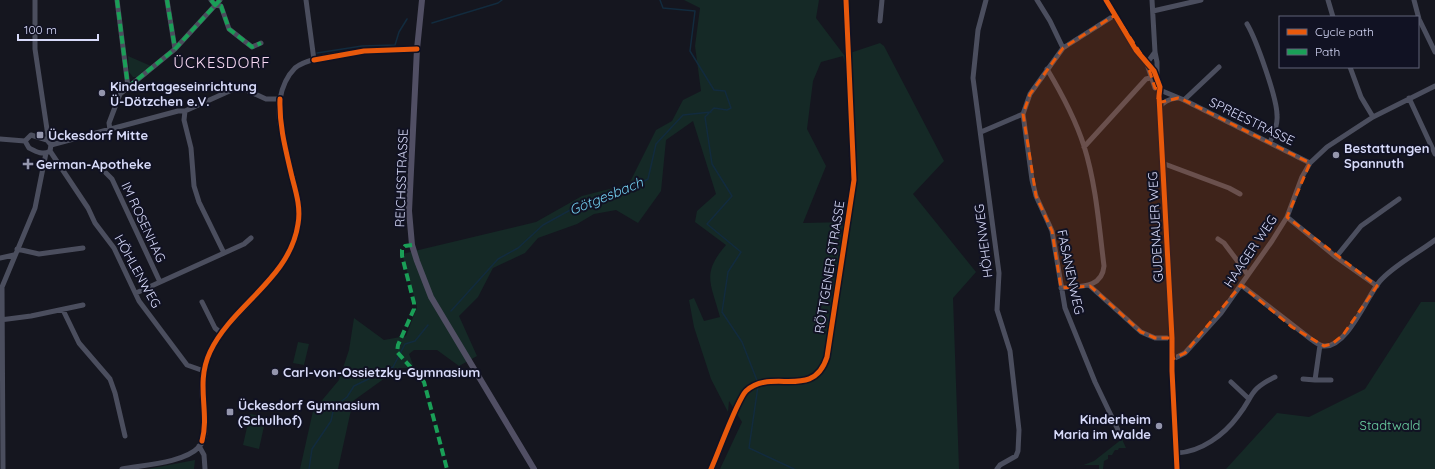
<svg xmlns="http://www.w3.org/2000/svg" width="1435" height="469" viewBox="0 0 1435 469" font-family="Quicksand,sans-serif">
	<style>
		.green { fill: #152926; fill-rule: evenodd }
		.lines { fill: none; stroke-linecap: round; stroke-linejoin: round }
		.stream { stroke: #122b3e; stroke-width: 1.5 }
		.minor { stroke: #4b4e5e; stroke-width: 5 }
		.major { stroke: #514f64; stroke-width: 6 }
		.quiet { stroke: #1a9f57; stroke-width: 4; stroke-dasharray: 8 4; stroke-linecap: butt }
		.cycleway-casing { stroke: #111223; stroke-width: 8 }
		.cycleway { stroke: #e8590c; stroke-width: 5 }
		.marked { fill: #e8590c; fill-opacity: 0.2; stroke: #e8590c; stroke-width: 3; stroke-dasharray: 8 5; stroke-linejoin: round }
		.poi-dot { fill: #9496ad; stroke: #111223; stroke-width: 1.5 }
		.labels { text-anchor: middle; stroke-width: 4; stroke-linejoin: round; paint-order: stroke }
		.poi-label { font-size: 13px; font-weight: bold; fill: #d8dbfa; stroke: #111223; text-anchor: start }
		.street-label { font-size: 13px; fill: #d8dbfa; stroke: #111223 }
		.park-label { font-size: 13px; fill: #6cd2a3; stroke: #111223 }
		.water-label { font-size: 14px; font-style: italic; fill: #72ceee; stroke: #111223 }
		.quarter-label { font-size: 15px; letter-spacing: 1px; fill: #fadaf5; stroke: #111223 }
	</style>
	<rect width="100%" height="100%" fill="#15161f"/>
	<path class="green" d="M684 0H819L816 18 844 55 880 43 884 46 944 161 913 194 976 272 953 298 959 469H720L742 422 729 401 728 412 711 379 694 327 689 300 694 298 704 321 720 317C711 283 701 274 726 245L695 222 697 211 716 194 693 121 666 140 661 191 638 223 616 210 594 214 577 224 538 238 525 253 493 268 478 297 459 316 477 356 459 366 437 350H414L409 354 413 365 409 368H399L353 401 338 469H300L313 411 339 380 349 350 354 318 384 340 406 336 417 307 402 254 536 222 582 196 629 184 656 130 672 121 683 100 701 91 695 46 700 8ZM843 56 851 86 856 178 849 222 803 223 826 166 807 129 813 81 821 62Z
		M128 56 151 66 138 77H133L129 72Z
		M1421 302H1435V469H1226L1277 413 1309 417 1365 389Z
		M298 342 309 344 304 365 293 363Z
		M250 414 266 417 259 449 243 445Z
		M1122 439 1126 448H1119L1118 450H1115L1112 455H1108V459L1104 461 1103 469H1099V465H1084L1073 469 1094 461Z
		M195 460 194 469H148Z"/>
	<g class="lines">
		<path class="stream" d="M660 0 663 8 695 11 690 51 714 90 725 91 731 108 727 110 714 108 705 117 712 164 732 196 707 224 741 252 728 272 722 312 742 342 758 383
			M432 23 498 3 502 0
			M317 53 362 46 395 45 399 32 407 19
			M451 311 498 259 518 248 543 225 583 203 633 187 648 179 656 144 683 115 711 112
			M758 386 749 448 794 469
			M309 469 312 449 331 421 334 407 347 397 354 386 393 367 405 344 415 341 428 325"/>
		<path class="minor" d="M35 0V49L48 136 47 140
			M117 0 128 87
			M167 0 175 49
			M211 0 215 5 221 6 229 29 252 47 261 43
			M306 0 314 60
			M986 0 978 30 973 78 999 273 997 310 1010 351 1019 430 1018 451 1016 456 1000 465 997 469
			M1037 0 1050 21 1063 48
			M1106 0 1136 50 1154 71 1160 87 1159 96 1172 338V371L1177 469
			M1152 0 1155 52 1157 62V77
			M1328 0 1333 17
			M1414 0 1419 19 1435 52
			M1153 11 1201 0
			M880 21 882 0
			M1247 24C1256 39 1277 98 1277 115 1278 125 1274 134 1270 142
			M1147 63 1155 52
			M1147 64 1155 88 1184 100 1310 163
			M1350 67 1361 97 1373 117
			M1047 69C1062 94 1075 118 1084 146 1096 184 1099 226 1104 266 1102 289 1079 286 1061 288
			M1409 98 1435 154
			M1184 100 1219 67
			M1159 108C1163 101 1169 99 1177 98
			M185 111 184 120 191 148 194 186 199 202 224 253
			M1023 114 1032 180 1036 196 1052 231 1065 308 1095 382 1118 430
			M1023 114 1030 94 1063 48 1115 15
			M110 130 109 123 120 94 175 49 220 0
			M981 132 1023 114
			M31 135 47 140 51 145 50 151C43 156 35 151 29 148L25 141Z
			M0 139 25 141
			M51 145 178 111H185L234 89 242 88 266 99H280
			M1084 147 1146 79 1154 77
			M50 151 88 208 95 223 114 248 139 301 187 365 204 371
			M1162 163 1229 188 1240 194
			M106 173 112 179 160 282
			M1287 217 1336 257 1377 286
			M1218 239 1224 243 1248 275
			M17 249 39 254 83 248
			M1336 257 1361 226 1399 199
			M0 258 14 255
			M1241 285 1312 340C1315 342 1319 345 1323 346 1347 349 1367 296 1380 281 1394 265 1418 253 1435 240
			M1090 286 1141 332 1155 338H1172
			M136 293 244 244 251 238
			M202 302 215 328 221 333
			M63 310 79 343 110 379 115 393 125 436
			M0 320 31 316 83 305
			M1173 359 1185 353 1221 313 1272 241 1287 217 1302 177 1310 163 1327 147 1373 117 1435 86
			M1303 379 1315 380 1320 345
			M1315 380H1331
			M1231 382 1248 398
			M199 446 204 455 205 469
			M1177 453C1201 452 1224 435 1238 416 1254 396 1248 390 1275 377
			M3 469 2 287 35 208 46 153
			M122 469C143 465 184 463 199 447 212 432 201 406 202 389 203 377 205 366 209 355 214 339 227 327 238 315 262 289 292 261 298 225 302 204 293 181 289 160 284 141 276 119 280 99 282 88 287 76 295 68 314 52 391 49 417 49
			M711 469C718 454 737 400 746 391 772 367 813 401 827 357L854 180 846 0"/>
		<path class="major" d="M422 0 417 49 409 211 412 245 417 261 431 297 534 469"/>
		<path class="quiet" d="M117 0 128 87
			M167 0 175 49
			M211 0 215 5 221 6 229 29 252 47 261 43
			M128 87 175 49 220 0
			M412 245 405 246 402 250V256L414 303V309L398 345 397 352 424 382 447 469"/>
		<g class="cycleway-casing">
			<path id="cycleway" d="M1106 0 1136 50 1154 71 1160 87 1159 96 1172 338V371L1177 469
				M314 60 364 51 417 49
				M202 441C210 412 195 384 210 352 232 305 290 279 298 224 301 208 296 192 292 177 286 151 279 126 280 99
				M711 469C718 454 737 400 746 391 772 367 813 401 827 357L854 180 846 0"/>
		</g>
		<use href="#cycleway" class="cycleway"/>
	</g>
	<path class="marked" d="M1115 15 1147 63 1155 88 1160 90 1157 103 1178 98 1184 100 1310 163 1287 217 1377 286 1343 335 1332 344 1324 346 1292 327 1241 285 1185 353 1173 359 1172 338H1155L1141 332 1090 286 1061 288 1052 231 1036 196 1023 114 1030 94 1063 48Z"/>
	<g class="poi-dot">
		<circle cx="102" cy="93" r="4"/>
		<rect x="36" y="131" width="8" height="8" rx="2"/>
		<circle cx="1336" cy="155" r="4"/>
		<path d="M26 158h4v4h4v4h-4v4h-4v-4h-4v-4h4z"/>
		<circle cx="275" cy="372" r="4"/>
		<rect x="226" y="408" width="8" height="8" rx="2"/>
		<circle cx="1159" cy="426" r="4"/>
	</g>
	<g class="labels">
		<g class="poi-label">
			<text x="110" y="91">Kindertageseinrichtung<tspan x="110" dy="15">Ü-Dötzchen e.V.</tspan></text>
			<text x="48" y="140">Ückesdorf Mitte</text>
			<text x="1344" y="153">Bestattungen<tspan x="1344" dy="15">Spannuth</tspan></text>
			<text x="36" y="169">German-Apotheke</text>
			<text x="283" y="377">Carl-von-Ossietzky-Gymnasium</text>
			<text x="238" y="410">Ückesdorf Gymnasium<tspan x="238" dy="15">(Schulhof)</tspan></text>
			<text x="1151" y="424" text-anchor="end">Kinderheim<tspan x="1151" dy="15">Maria im Walde</tspan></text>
		</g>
		<g class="street-label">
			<text transform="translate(1252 121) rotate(26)" y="5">SPREESTRASSE</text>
			<text transform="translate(401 178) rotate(-88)" y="5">REICHSSTRASSE</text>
			<text transform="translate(144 222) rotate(65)" y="5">IM ROSENHAG</text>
			<text transform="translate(1155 227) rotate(-93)" y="5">GUDENAUER WEG</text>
			<text transform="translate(983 241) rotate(-97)" y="5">HÖHENWEG</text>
			<text transform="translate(1250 251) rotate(-56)" y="5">HAAGER WEG</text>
			<text transform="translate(829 267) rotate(-81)" y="5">RÖTTGENER STRASSE</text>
			<text transform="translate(138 271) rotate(61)" y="5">HÖHLENWEG</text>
			<text transform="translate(1071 272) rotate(78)" y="5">FASANENWEG</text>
		</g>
		<g class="park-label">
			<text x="1390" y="430">Stadtwald</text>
		</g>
		<g class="water-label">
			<text transform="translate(606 196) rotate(-22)" y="5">Götgesbach</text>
		</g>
		<g class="quarter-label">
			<text x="222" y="68">ÜCKESDORF</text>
		</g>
	</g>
	<rect x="1279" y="16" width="140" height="52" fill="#111223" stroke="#616279"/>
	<rect x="1287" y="29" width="20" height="6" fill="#e8590c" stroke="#616279"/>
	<text x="1315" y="36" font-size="12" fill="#d8dbfa">Cycle path</text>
	<rect x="1287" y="49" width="20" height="6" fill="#1a9f57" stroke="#616279"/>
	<text x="1315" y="56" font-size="12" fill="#d8dbfa">Path</text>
	<path d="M18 34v6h80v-6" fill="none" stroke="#d8dbfa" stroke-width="2"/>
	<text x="24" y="34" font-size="12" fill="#d8dbfa" stroke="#111223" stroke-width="3" paint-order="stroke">100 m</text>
</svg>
